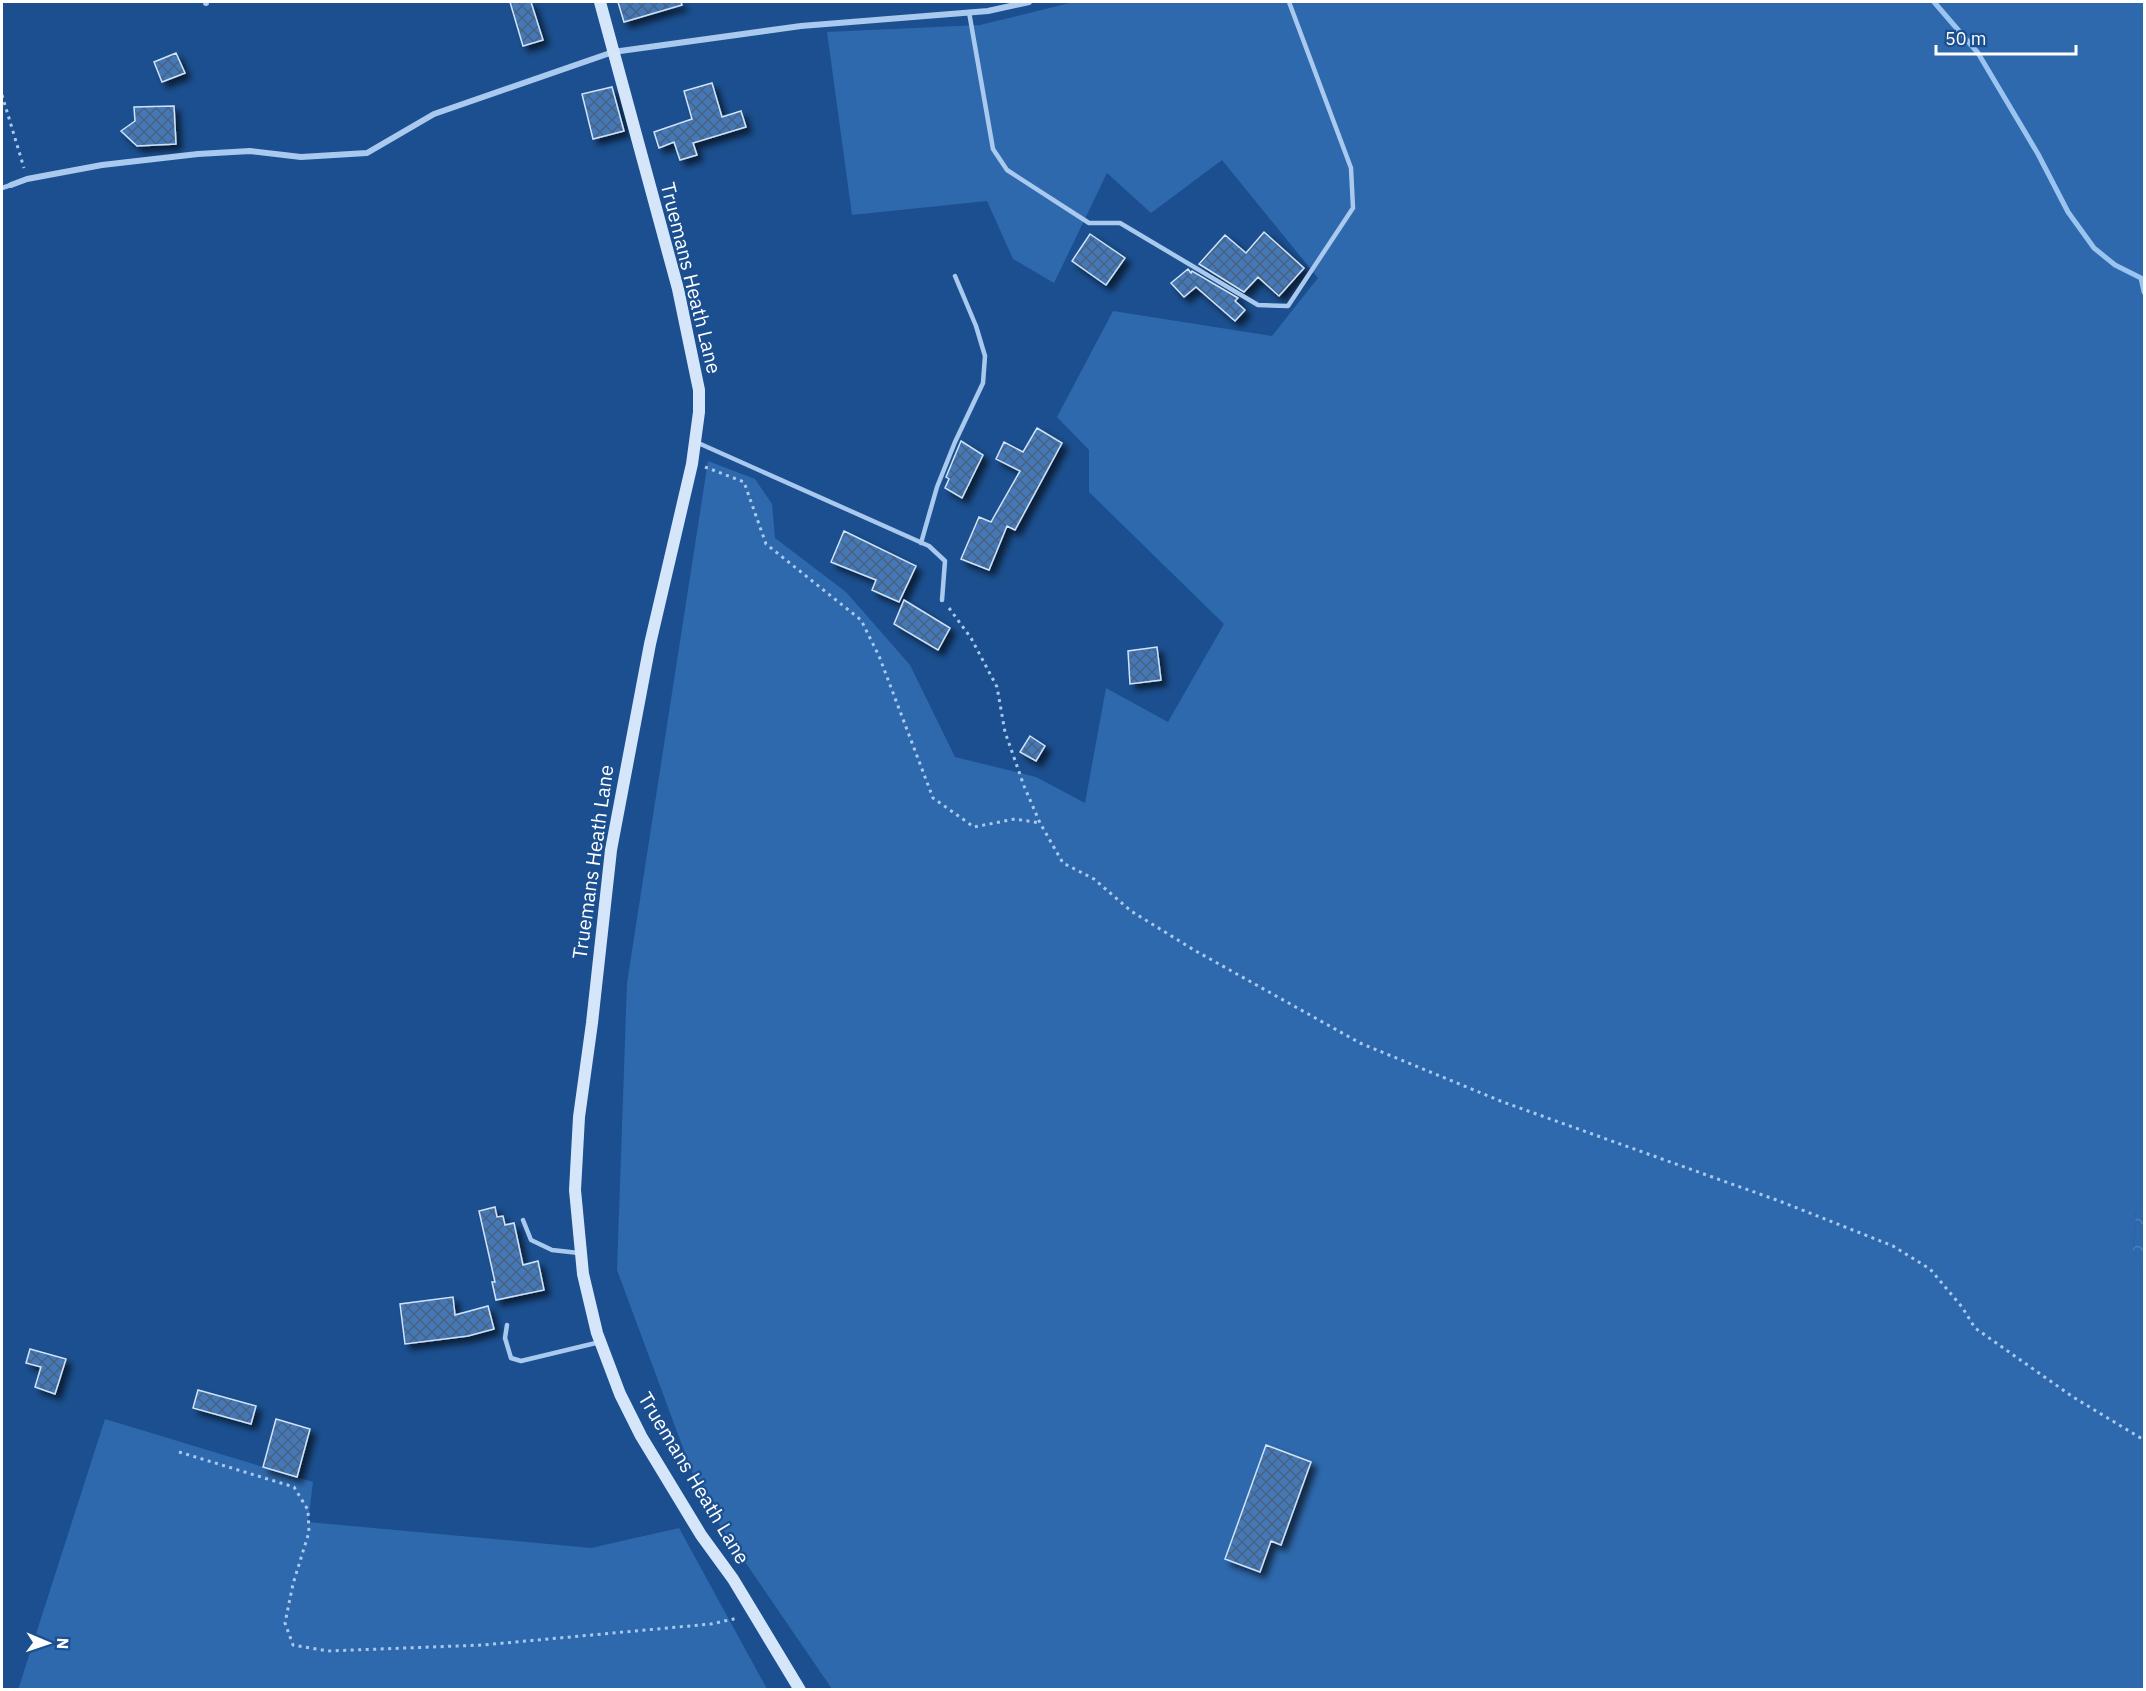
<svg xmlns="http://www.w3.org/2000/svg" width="2146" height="1691" viewBox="0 0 2146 1691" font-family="'IBM Plex Sans',sans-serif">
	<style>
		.grass { fill: #2e69ad }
		.forest { fill: url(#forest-crowns) }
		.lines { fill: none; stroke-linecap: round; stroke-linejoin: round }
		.stream { stroke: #9cc4f0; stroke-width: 5 }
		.building { fill: url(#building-cross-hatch); stroke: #cfe3fa; stroke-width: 1.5; filter: url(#shadow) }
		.path { stroke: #a9c9ee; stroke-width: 3; stroke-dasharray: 3 4.5; stroke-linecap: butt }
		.lane { stroke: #a9c9ee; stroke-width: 4.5 }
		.street { stroke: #a9c9ee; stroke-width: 6 }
		.secondary { stroke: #d6e6fa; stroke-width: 12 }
		.labels { text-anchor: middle; stroke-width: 4.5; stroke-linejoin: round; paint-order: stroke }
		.street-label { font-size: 20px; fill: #fff; stroke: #1b4f8f }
	</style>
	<defs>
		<pattern id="forest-crowns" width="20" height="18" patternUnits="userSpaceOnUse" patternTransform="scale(1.5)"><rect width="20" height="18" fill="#2e69ad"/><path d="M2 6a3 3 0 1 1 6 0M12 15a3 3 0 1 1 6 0" fill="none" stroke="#4d80b9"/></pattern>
		<pattern id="building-cross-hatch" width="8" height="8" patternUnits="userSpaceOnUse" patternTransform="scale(1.5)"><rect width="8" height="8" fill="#4478b7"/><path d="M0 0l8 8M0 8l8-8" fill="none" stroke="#486282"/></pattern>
		<filter id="shadow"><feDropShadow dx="5.5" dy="5.5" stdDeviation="3" flood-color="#0009"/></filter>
	</defs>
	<rect width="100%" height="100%" fill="#1b4f8f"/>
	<path class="grass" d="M1074 2H2144V1201L2136 1211 2133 1249 2144 1276V1689H832L702 1499 617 1270 627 983 708 461 755 479 772 504 775 538 846 592 910 665 955 757 1036 777 1085 803 1106 688 1168 722 1224 624 1089 492V450L1057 417 1113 311 1272 336 1318 278 1222 160 1151 213 1107 173 1054 283 1013 259 987 201 852 215 827 32 980 25Z
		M105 1419 313 1482 308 1522 591 1548 679 1528 767 1689 18 1690Z"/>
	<path class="forest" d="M2144 1201V1276L2133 1250 2136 1211Z"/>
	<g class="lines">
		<path class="stream" d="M1934 2 1978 53 2038 154 2068 212 2094 248 2115 265 2141 278 2144 292"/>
	</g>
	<path class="building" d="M510 2H531L543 40 523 46Z
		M618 2H681L682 5 624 22Z
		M176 53 185 73 162 82 154 62Z
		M712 83 722 117 741 111 746 127 693 143 697 155 680 160 674 142 659 148 654 132 692 119 684 91Z
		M612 87 624 131 593 139 582 94Z
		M174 106 176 144 137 146 121 131 135 121 134 107Z
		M1264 232 1304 268 1279 296 1258 277 1244 292 1199 264 1225 235 1246 253Z
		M1090 234 1125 258 1106 285 1072 261Z
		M1188 269 1191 273 1192 271 1238 298 1235 301 1245 310 1235 321 1196 287 1184 297 1171 283Z
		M1037 428 1062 443 1015 530 1007 526 989 570 961 559 979 517 991 522 1020 471 996 459 1004 442 1023 452Z
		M961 441 983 455 962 498 945 488 949 479 946 477Z
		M844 531 916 566 899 602 872 590 876 580 831 562Z
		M904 600 950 628 938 650 894 624Z
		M1157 647 1161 680 1130 684 1128 651Z
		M1030 736 1045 746 1036 761 1020 752Z
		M495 1207 497 1217 503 1216 505 1225 514 1223 523 1265 538 1261 544 1290 496 1300 492 1282H495L479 1211Z
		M453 1297 455 1315 488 1306 494 1329 468 1336 405 1344 400 1304Z
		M30 1349 66 1359 55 1394 35 1387 41 1367 26 1363Z
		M198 1390 256 1406 251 1424 193 1408Z
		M276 1419 310 1429 297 1477 263 1467Z
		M1266 1445 1311 1462 1281 1545 1271 1541 1260 1572 1225 1559Z"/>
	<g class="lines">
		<path class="path" d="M2 95 24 168
			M705 467 744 482 766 544 861 620 879 656 933 798 974 827 1015 819 1040 823
			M949 608 971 638 997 687 1005 732 1024 786 1040 823 1063 863 1094 879 1131 911 1194 950 1360 1043 1503 1102 1782 1202 1893 1246 1930 1269 1962 1307 1975 1328 2073 1397 2144 1440
			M179 1452 294 1487 308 1510 309 1532 293 1584 285 1623 293 1645 328 1651 483 1645 711 1624 738 1618"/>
		<path class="lane" d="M969 12 993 149 1007 170 1089 223H1120L1258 305 1288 306 1353 208 1351 168 1289 2
			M2 188 11 185
			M696 442 929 546 945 561 942 600
			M921 543 937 487 955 442 983 383 985 356 976 326 955 276
			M523 1220 531 1240 552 1250 579 1253
			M507 1325 505 1338 511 1358 521 1361 600 1342"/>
		<path class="street" d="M206 2V3
			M11 185 27 179 102 165 198 154 250 151 301 157 367 153 434 114 613 52 801 26 988 11 1029 2"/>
		<path class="secondary" d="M600 2 678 289 699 390V412L692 464 650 644 611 850 592 1023 579 1117 575 1190 583 1274 597 1333 620 1394 641 1436 701 1535 733 1579 800 1690"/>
	</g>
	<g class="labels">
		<g class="street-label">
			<text transform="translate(691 278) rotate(76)" y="7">Truemans Heath Lane</text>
			<text transform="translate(593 862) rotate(-82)" y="7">Truemans Heath Lane</text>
			<text transform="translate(694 1478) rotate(59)" y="7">Truemans Heath Lane</text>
		</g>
	</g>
	<rect width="2146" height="1691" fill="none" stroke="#ffffff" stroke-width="6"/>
	<g transform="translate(48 1643) rotate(92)" stroke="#1b4f8f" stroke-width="4.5" paint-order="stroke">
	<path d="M0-4.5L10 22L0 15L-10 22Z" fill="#ffffff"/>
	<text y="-9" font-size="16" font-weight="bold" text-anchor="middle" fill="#ffffff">N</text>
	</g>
	<path d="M1936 45v9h140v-9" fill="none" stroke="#ffffff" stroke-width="3"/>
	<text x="1945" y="45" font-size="18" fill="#ffffff" stroke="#1b4f8f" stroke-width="4.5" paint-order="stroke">50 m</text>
</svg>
